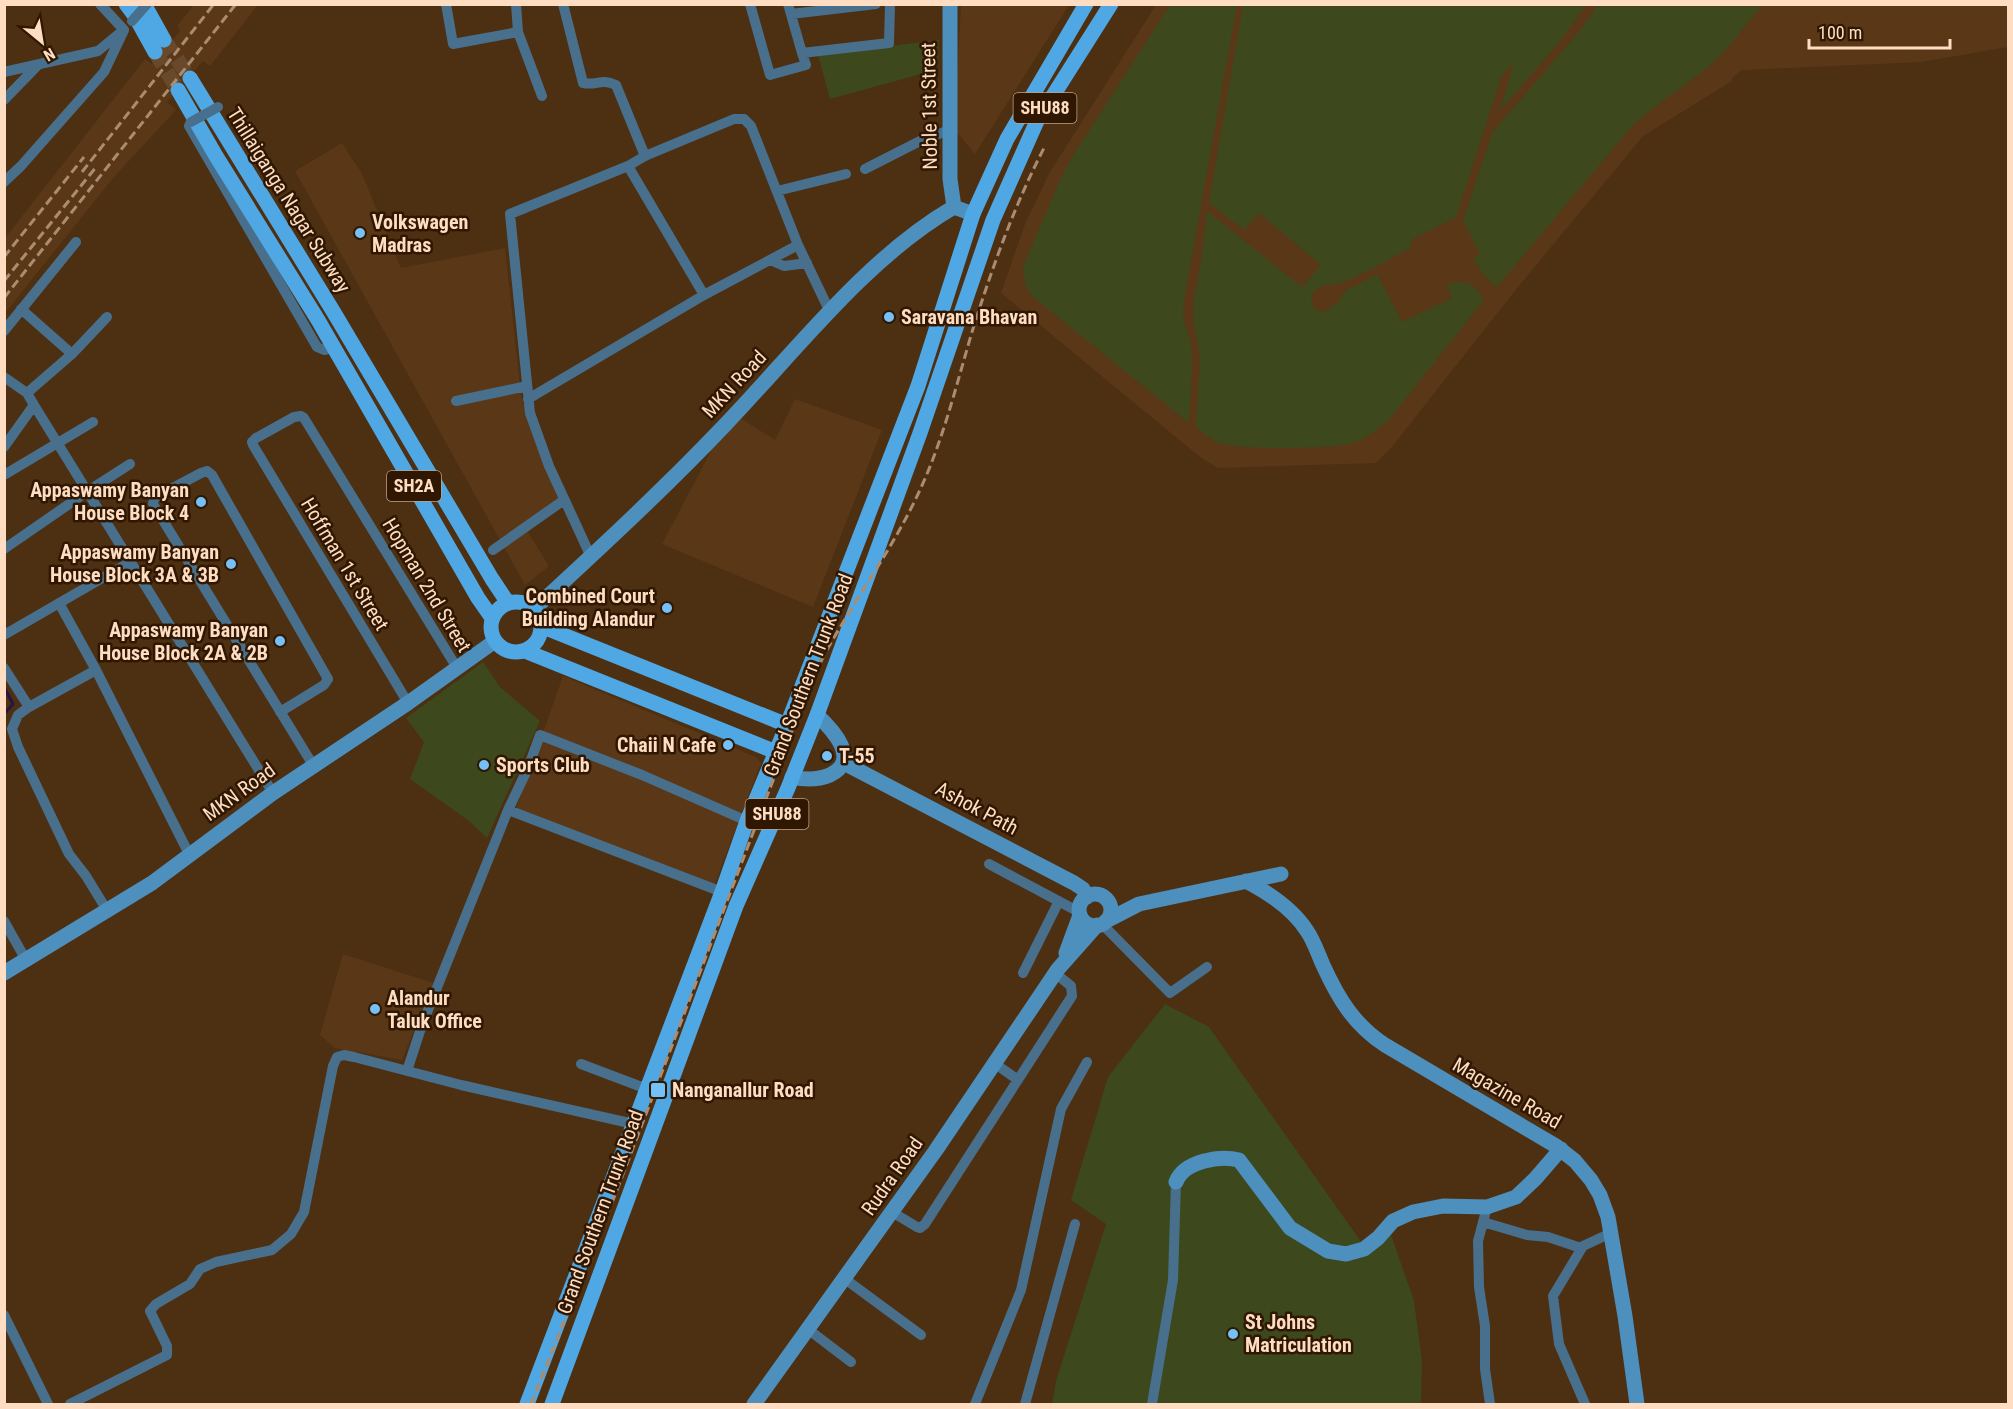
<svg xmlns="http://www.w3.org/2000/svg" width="2013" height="1409" viewBox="0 0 2013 1409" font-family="'Roboto Condensed',sans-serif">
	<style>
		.built { fill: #5a3817 }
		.green { fill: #3d481c }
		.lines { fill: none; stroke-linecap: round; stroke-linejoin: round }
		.stream { stroke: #291542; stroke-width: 3 }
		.primary-tunnel { stroke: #68492c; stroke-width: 15; stroke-dasharray: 15 8; stroke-linecap: butt }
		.street { stroke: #48708d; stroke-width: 10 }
		.secondary { stroke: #4d8fbd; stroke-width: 15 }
		.primary { stroke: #4fa7e3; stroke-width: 15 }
		.rail { stroke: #ac8c70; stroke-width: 3; stroke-dasharray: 9 4.5; stroke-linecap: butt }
		.street-bridge { stroke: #48708d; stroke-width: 10 }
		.poi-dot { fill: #75c0f6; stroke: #2f1702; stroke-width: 2 }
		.labels { text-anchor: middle; stroke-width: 5; stroke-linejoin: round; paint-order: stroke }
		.shield { fill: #2f1702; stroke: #c0a288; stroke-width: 1.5 }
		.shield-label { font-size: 18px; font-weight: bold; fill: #feddc2 }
		.street-label { font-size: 20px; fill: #feddc2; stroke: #2f1702 }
		.poi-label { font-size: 20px; font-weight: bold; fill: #feddc2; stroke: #2f1702; text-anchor: start }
	</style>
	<rect width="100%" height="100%" fill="#4d2f12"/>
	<path class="built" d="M194 5H258L210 66 203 61 167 102 176 110 113 178 5 313V238L145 59 152 64 180 31 177 26Z
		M961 5H1069L975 154 954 129Z
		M1156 5H2008V47L1921 62 1742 70 1732 78V81L1643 136 1514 292 1391 448 1376 463 1218 468 1200 457 1001 293 1025 224 1050 172Z
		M342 143 362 174 401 268 505 248 521 395 537 446 559 500 524 526 549 566 525 585 295 171Z
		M795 399 882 430 813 607 662 544 720 434 737 416 775 440Z
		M563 676 756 757 761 763 713 888 515 812Z
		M343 954 433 983 402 1060 335 1048 320 1035Z"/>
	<path class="green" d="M1170 5H1237L1184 299 1183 317 1191 344 1192 363 1189 423 1033 297C1025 288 1024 279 1023 267L1060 180 1071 159Z
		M1243 5H1586L1561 40 1500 111 1514 62 1501 77 1456 217 1411 240 1412 247C1391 258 1362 276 1340 283 1333 286 1325 283 1318 288 1307 296 1310 309 1323 312L1338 303 1345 291 1377 274 1402 322 1452 298 1447 285C1462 278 1479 284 1483 301L1388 421C1377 429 1366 439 1353 443 1335 449 1235 450 1219 443 1210 439 1203 433 1196 427L1200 357 1194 324 1193 304 1201 262 1207 211 1302 287 1321 265 1259 213 1244 230 1209 203Z
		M1597 5H1762C1745 25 1730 48 1710 65 1685 87 1656 103 1632 126L1497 287 1485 276 1473 259 1480 254 1463 221 1492 133 1583 27Z
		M939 40 938 64 932 71 830 99 818 55Z
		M483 662 500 687 540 721 487 838 469 821 410 779 424 742 406 718Z
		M1165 1004 1209 1027 1362 1243 1387 1223 1414 1301 1422 1361 1421 1404H1052L1056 1381 1106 1224 1071 1200 1108 1077Z"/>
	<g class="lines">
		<path class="stream" d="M4 687 13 704 4 714"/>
		<path class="primary-tunnel" d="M164 40 190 78
			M155 52 178 90"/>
		<path class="street" d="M446 4 453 44 518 32 516 4
			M563 4 583 83C597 86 600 78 616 85L645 156
			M750 4 770 75 806 65 802 53
			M788 4 802 53 889 43 890 4
			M791 14 876 4
			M518 32 542 96
			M4 72 98 51 121 32
			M4 100 38 65
			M191 122 189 126 317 347 324 350 334 348
			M628 166 704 295
			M865 169 924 139 950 130
			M4 182 21 166 104 72 124 30 100 4
			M777 191 846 174
			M770 260 784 266 807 263
			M21 309 72 354
			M4 331 76 242
			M4 377 27 393 34 405 273 793
			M27 393 72 354 107 317
			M528 399 704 295 798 245
			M456 401 527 386
			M4 447 34 405
			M4 475 93 422
			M4 549 88 491 130 464
			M493 550 564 500
			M591 557 549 466 530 413 510 214 628 166 645 156 734 119H744L751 126 798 245 830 312
			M59 603 96 670
			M4 635 130 562
			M4 668 29 707 96 670 189 854
			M408 703 253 445 252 442 256 438 294 417 301 416 304 418 457 668
			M29 707 18 715 12 729 18 747 69 854 86 876 108 912
			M280 712 324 685 328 679 212 475 207 471 201 473 154 498 153 504 313 765
			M508 810 722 892
			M989 864 1079 912
			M4 921 26 960
			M1102 924 1170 993 1207 967
			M1023 973 1059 901
			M994 1063 1018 1080
			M581 1064 647 1089
			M407 1071 422 1025 508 810 528 768 540 735 642 775 747 821
			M1487 1207 1478 1241 1479 1287 1485 1326V1369L1490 1404
			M892 1212 917 1227 920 1228 925 1224 1072 996 1071 986 1055 973
			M1483 1222 1527 1235 1548 1237 1581 1248
			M845 1279 921 1335
			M4 1315 48 1404
			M809 1330 851 1362
			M70 1404 167 1355V1346L150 1311 156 1304 190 1284 200 1269 216 1262 272 1250 291 1234 304 1212 333 1066 337 1057 344 1055 354 1057 461 1085 634 1124
			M975 1404 1021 1290 1061 1109 1087 1062
			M1025 1404 1075 1224
			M1152 1404 1173 1280 1176 1182
			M1585 1404 1559 1344 1553 1296 1583 1246 1611 1233"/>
		<path class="secondary" d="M950 4V179L954 207
			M534 609C599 549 663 490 724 426 795 352 866 258 954 207L973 214
			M844 763 1074 883 1083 889 1087 897
			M792 777C805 780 818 780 830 775 861 760 833 730 817 715
			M1246 881C1269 893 1293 909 1307 931 1314 941 1318 954 1323 965 1338 998 1354 1025 1385 1045L1556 1146 1575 1161 1591 1180 1600 1195 1608 1217 1625 1316 1637 1404
			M1079 910a16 16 0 1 1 32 0a16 16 0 1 1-32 0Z
			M1106 921 1139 904 1281 874
			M1066 953 1080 915
			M4 973 152 883 273 793 408 703 495 641
			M1176 1182C1184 1161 1220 1155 1239 1160L1290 1228 1328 1251 1346 1254 1364 1249 1378 1238 1393 1221 1413 1212 1443 1206 1487 1207 1516 1197 1535 1179 1561 1149
			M754 1404 936 1150 1058 969 1097 925"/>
		<path class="primary" d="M126 4 135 16 155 52
			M144 4 164 40
			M190 78 333 311 492 579 508 603
			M178 90 216 156 318 320 478 598 492 618
			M491 627a25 25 0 1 1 50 0a25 25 0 1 1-50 0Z
			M541 626 787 725
			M525 651 776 752
			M527 1404 722 892 747 821 787 725 918 386 973 214 1007 139 1086 4
			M552 1404 736 906 788 788 817 715 920 433 993 220 1037 121 1111 4"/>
		<path class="rail" d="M82 172 214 4
			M4 257 84 157
			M4 281 97 166
			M4 298 236 4
			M531 1404 617 1190 793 728C805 699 816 668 832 641 861 591 895 544 919 492 943 441 956 386 972 332 992 268 1014 206 1045 146"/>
		<path class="street-bridge" d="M132 21 147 4
			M191 122 218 107"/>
	</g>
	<g class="poi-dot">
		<circle cx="360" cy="233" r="6"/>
		<circle cx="889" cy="317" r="6"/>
		<circle cx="201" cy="502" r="6"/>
		<circle cx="231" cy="564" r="6"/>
		<circle cx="667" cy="608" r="6"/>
		<circle cx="280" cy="641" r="6"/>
		<circle cx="728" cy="745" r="6"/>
		<circle cx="827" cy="756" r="6"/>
		<circle cx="484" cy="765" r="6"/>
		<circle cx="375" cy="1009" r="6"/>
		<rect x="650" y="1082" width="16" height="16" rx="3"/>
		<circle cx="1233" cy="1334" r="6"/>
	</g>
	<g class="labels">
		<g class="shield">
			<rect x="1013.5" y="93" width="63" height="30" rx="4.5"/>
			<rect x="387" y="471" width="54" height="30" rx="4.5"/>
			<rect x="745.5" y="799" width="63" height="30" rx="4.5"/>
		</g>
		<g class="shield-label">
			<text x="1045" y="114">SHU88</text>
			<text x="414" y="492">SH2A</text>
			<text x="777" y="820">SHU88</text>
		</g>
		<g class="street-label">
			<text transform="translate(929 106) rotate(-91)" y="7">Noble 1st Street</text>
			<text transform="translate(289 200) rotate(58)" y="7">Thillaiganga Nagar Subway</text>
			<text transform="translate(734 384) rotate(-47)" y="7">MKN Road</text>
			<text transform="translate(345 564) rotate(59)" y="7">Hoffman 1st Street</text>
			<text transform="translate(427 585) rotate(59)" y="7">Hopman 2nd Street</text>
			<text transform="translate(808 675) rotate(-69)" y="7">Grand Southern Trunk Road</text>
			<text transform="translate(239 792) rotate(-36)" y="7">MKN Road</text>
			<text transform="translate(977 808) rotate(28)" y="7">Ashok Path</text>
			<text transform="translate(1507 1093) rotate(30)" y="7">Magazine Road</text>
			<text transform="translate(892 1176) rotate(-55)" y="7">Rudra Road</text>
			<text transform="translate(600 1212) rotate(-70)" y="7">Grand Southern Trunk Road</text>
		</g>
		<g class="poi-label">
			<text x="372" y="229">Volkswagen<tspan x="372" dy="23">Madras</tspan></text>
			<text x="901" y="324">Saravana Bhavan</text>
			<text x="189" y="497" text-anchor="end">Appaswamy Banyan<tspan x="189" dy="23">House Block 4</tspan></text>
			<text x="219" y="559" text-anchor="end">Appaswamy Banyan<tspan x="219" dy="23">House Block 3A &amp; 3B</tspan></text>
			<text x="655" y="603" text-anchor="end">Combined Court<tspan x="655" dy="23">Building Alandur</tspan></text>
			<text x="268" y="637" text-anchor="end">Appaswamy Banyan<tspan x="268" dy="23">House Block 2A &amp; 2B</tspan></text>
			<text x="716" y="752" text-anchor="end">Chaii N Cafe</text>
			<text x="839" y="763">T-55</text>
			<text x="496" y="772">Sports Club</text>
			<text x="387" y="1005">Alandur<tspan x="387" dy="23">Taluk Office</tspan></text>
			<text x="672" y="1097">Nanganallur Road</text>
			<text x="1245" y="1329">St Johns<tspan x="1245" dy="23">Matriculation</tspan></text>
		</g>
	</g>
	<rect width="2013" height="1409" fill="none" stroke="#feddc2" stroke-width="12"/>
	<g transform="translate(42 42) rotate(150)" stroke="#2f1702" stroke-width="4.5" paint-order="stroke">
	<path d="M0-4.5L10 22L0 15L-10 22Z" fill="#feddc2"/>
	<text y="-9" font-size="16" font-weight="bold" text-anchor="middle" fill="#feddc2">N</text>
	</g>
	<path d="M1809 39v9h141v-9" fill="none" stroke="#feddc2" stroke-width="3"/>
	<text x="1818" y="39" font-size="18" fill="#feddc2" stroke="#2f1702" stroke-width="4.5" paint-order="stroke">100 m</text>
</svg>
